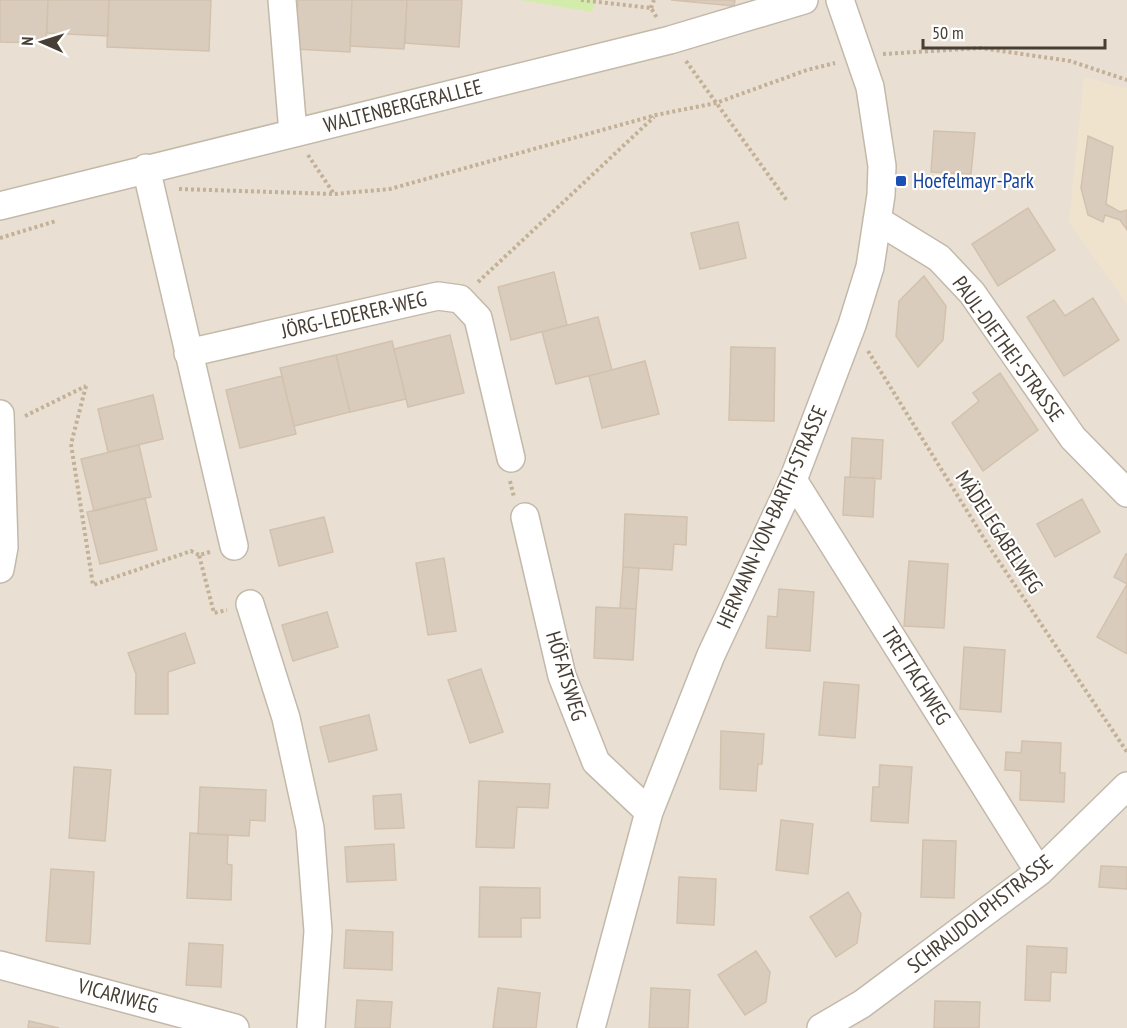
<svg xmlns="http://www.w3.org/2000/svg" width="1127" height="1028" viewBox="0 0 1127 1028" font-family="'PT Sans Narrow',sans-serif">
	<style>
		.residential { fill: #e9e0d3 }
		.education { fill: #efe3ce }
		.green { fill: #d4ecab }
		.building { fill: #daccbd; stroke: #d2c1ad; stroke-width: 1.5 }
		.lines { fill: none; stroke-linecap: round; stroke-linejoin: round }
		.minor-casing { stroke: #c3b9aa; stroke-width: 30 }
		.path { stroke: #c3b097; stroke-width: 4; stroke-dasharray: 3 3; stroke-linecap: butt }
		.minor { stroke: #fff; stroke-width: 27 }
		.transit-dot { fill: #1a4fb4; stroke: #fff; stroke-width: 2 }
		.labels { text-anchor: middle; stroke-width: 4.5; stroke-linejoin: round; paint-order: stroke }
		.street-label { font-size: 21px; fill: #473e34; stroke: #fff }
		.transit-label { font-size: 21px; fill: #164399; stroke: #fff; text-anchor: start }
	</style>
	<rect width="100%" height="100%" fill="#f4efe5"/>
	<path class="residential" d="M0 0H1127V1028H0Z"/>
	<path class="education" d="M1084 77 1127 89V304L1069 223Z"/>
	<path class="green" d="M520 0H596L592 12Z"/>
	<path class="building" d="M0 0H48L46 43 0 42Z
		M48 0H109L108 36 47 33Z
		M109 0H211L209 51 107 47Z
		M298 0H352L350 52 295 49Z
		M352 0H407L404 49 350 46Z
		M407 0H462L459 47 405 43Z
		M671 0H735L734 6Z
		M934 131 975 133 971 174 931 172Z
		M1088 136 1113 147 1106 204 1120 212 1127 210V230L1120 220 1105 215 1103 222 1088 215 1081 188Z
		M1028 208 1055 250 998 286 972 244Z
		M738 222 746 258 700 269 691 233Z
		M554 272 567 325 511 340 498 287Z
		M924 276 946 306 943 340 918 367 896 336 899 301Z
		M1093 298 1119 340 1064 376 1027 317 1054 300 1065 316Z
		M598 317 612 370 556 384 542 332Z
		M450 335 464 393 408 407 394 349Z
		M392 341 406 399 350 412 336 355Z
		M731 347 775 348 774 421 729 420Z
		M336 355 350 412 294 426 280 368Z
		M645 361 659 414 602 428 589 376Z
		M1000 373 1038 430 983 471 952 423 979 401 973 393Z
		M282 376 296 434 240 448 226 390Z
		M153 395 163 439 108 452 98 409Z
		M852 438 883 440 881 479 850 477Z
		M139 445 151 497 94 511 81 459Z
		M845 477 875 478 873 517 843 515Z
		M145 498 157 550 100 564 87 512Z
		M1082 499 1100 532 1055 557 1037 524Z
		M625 514 687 517 686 545 674 544 672 570 623 567Z
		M324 517 333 552 279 566 270 530Z
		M1126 554 1127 555V584L1114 577Z
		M444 558 456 631 428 635 416 563Z
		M909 561 948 564 944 628 904 626Z
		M623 567 639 568 636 609 620 608Z
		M1127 584V654L1097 637Z
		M779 589 814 592 810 651 766 648 768 616 777 617Z
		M596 607 636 609 633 660 594 658Z
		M327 612 338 647 293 661 282 625Z
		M185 633 195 663 168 672V714H135L136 674 128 653Z
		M964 647 1005 650 1001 712 960 709Z
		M481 669 503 732 470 743 448 680Z
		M824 682 859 685 855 738 819 735Z
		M369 715 377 750 329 762 320 727Z
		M721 731 764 734 762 764H758L756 791 720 789Z
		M1022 741 1061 743 1060 773H1065L1064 802 1020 800 1021 771 1005 770 1006 752 1021 753Z
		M880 765 912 767 908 823 871 821 873 787H879Z
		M74 767 111 770 105 841 69 838Z
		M479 781 550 784 548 808 517 807 514 848 476 847Z
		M200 787 266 790 265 821 250 820 249 836 198 834Z
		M401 794 404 828 375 829 373 796Z
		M781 820 813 824 808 874 776 870Z
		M190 833 228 835 227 864 232 865 231 900 187 898Z
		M923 840 956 841 954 898 921 897Z
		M394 844 396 880 347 882 345 847Z
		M1101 866 1127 867V889L1099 887Z
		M51 869 94 872 90 944 46 941Z
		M679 877 716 879 714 925 677 923Z
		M480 887 540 888V918H521V937H479Z
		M848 892 861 914 857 943 836 957 810 917Z
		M346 930 393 932 392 970 344 968Z
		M189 943 223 945 221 987 186 985Z
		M1027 946 1067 948 1066 973 1051 972 1050 1001 1025 1000Z
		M756 951 770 972 766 1002 745 1015 718 975Z
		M498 988 540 993 536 1028H493Z
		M651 988 690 990 688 1028H649Z
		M357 1000 392 1002 390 1028H355Z
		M935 1001 980 1002 979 1028H934Z
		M29 1021 59 1028H28Z"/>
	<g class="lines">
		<g class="minor-casing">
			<path id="minor" d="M282 0 293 133
				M146 168 234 546
				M0 206 670 40 804 0
				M877 220 939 258 972 293 1073 438 1127 493
				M188 353 438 296 460 299 478 318 511 458
				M0 414 4 547 0 569
				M793 480 1039 872
				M525 517 562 676 596 762 649 812
				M250 604 286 718 310 828 318 931 311 1028
				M0 965 235 1028
				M591 1028 649 812 711 655 793 480 852 325 870 267 881 195 882 166 870 87 840 0
				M821 1028 862 1004 1039 872 1127 786"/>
		</g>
		<path class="path" d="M581 0 651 8 657 18
			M651 8 654 0
			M883 54 981 48 1070 61 1127 80
			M686 61 788 202
			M308 155 334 194
			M179 189 334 194 390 189 656 115 716 103 807 70 835 63
			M0 238 56 221
			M478 282 654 117
			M868 351 990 548 1127 752
			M86 386 71 444 93 585 191 551 199 555
			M25 416 86 386
			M510 481 514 497
			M210 552 199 555 214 613 227 610"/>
		<use href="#minor" class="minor"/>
	</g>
	<rect class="transit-dot" x="895" y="175" width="12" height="12" rx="3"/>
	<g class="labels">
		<g class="street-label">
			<text transform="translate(403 106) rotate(-14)" y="7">WALTENBERGERALLEE</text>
			<text transform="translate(354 315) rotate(-13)" y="7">JÖRG-LEDERER-WEG</text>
			<text transform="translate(1008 349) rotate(54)" y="7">PAUL-DIETHEI-STRASSE</text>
			<text transform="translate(772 517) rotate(-66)" y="7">HERMANN-VON-BARTH-STRASSE</text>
			<text transform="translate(999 532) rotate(57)" y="7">MÄDELEGABELWEG</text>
			<text transform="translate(566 676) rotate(73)" y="7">HÖFATSWEG</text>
			<text transform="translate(916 676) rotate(58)" y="7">TRETTACHWEG</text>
			<text transform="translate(980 914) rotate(-38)" y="7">SCHRAUDOLPHSTRASSE</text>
			<text transform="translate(118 996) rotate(15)" y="7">VICARIWEG</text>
		</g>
		<g class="transit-label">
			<text x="913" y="188">Hoefelmayr-Park</text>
		</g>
	</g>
	<g transform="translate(42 42) rotate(273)" stroke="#ffffff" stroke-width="4.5" paint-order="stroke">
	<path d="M0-4.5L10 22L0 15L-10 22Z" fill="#473e34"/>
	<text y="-9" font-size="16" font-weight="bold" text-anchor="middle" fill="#473e34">N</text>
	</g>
	<path d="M923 39v9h182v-9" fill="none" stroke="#473e34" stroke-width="3"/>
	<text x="932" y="39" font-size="18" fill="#473e34" stroke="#ffffff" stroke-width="4.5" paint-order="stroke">50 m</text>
</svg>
